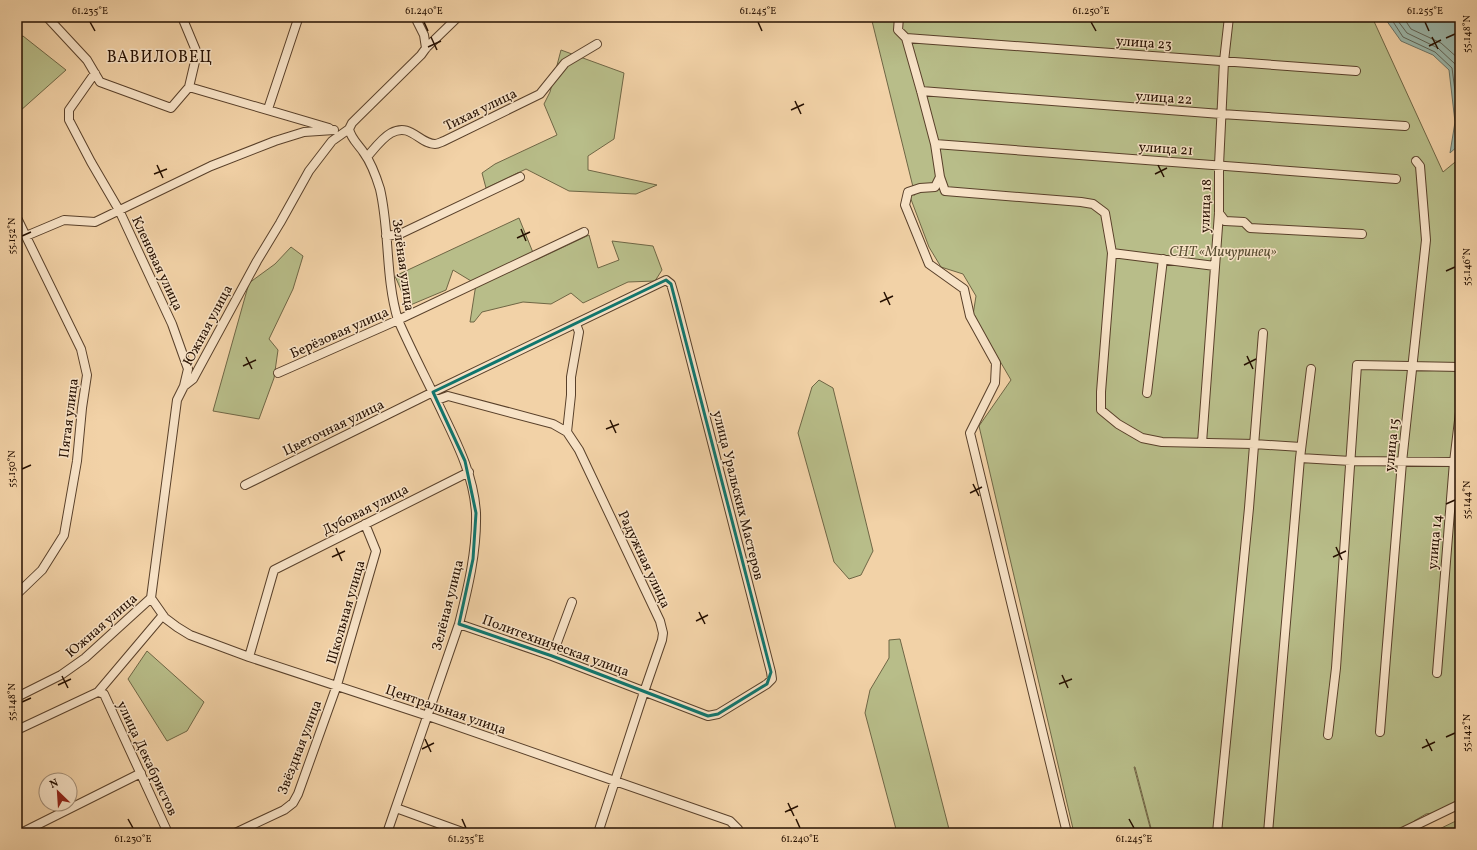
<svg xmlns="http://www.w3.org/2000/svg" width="1477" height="850" viewBox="0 0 1477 850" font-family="Vollkorn,serif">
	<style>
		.green { fill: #b8bd89; stroke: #6f6645; fill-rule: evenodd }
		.water { fill: #9bb7ab; stroke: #6c7467 }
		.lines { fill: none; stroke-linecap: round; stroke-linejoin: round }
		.shore { stroke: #606456; stroke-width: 1 }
		.minor-casing { stroke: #59402a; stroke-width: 10 }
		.minor { stroke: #f7e2c6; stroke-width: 8 }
		.marked { fill: none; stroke: #0f766e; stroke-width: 3; stroke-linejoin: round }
		.ticks { fill: none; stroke: #261001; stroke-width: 1.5 }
		.labels { text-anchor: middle; stroke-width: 3; stroke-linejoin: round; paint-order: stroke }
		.street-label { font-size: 14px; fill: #261001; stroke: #f7e2c6 }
		.park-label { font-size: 14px; font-style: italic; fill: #594d31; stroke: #f7e2c6 }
		.quarter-label { font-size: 16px; letter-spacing: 1px; fill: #261001; stroke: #f7e2c6 }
		.neatline { fill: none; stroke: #261001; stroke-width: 1.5 }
		.ticks-label { font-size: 10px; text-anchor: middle; fill: #261001 }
	</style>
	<rect width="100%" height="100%" fill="#f2d2a7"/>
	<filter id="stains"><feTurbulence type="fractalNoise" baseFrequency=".005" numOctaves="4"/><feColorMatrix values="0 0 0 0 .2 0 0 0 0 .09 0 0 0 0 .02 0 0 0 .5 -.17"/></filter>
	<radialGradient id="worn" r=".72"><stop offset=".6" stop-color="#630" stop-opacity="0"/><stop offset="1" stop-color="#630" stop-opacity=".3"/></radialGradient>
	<path class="green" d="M871 17H1372L1443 172 1460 158V809L1426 814 1414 821 1404 833H1074L979 426 1011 380 973 315 976 296 963 274 941 267 929 247 909 194 915 195ZM1134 767H1135L1152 832 1151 831Z
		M23 36 66 70 20 111 17 107V38Z
		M561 50 624 73 614 139 588 156V170L657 185 636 194 569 191 526 169 486 188 482 173 495 164 557 135 544 104 550 92Z
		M519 218 536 260 589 235 598 268 619 260 612 241 653 246 662 270 655 281 628 282 583 303 571 293 551 304 523 302 482 312 474 322H470L476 284 453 270 446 290 408 306 395 276Z
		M291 247 303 256 293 289 269 339 278 350 274 378 259 419 213 411 249 283 275 264Z
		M819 380 833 388 873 551 861 575 849 579 834 562 798 433 812 387Z
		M900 639 950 833H897L865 713 870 690 889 658V640Z
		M147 651 204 702 187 731 167 741 128 679Z
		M1460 819V833H1431Z"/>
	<path class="water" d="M1386 17H1460V144L1450 153 1455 122 1449 70 1433 55 1401 41 1386 20Z"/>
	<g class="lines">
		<path class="shore" d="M1390 17 1403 37 1435 52 1452 68 1459 122 1456 139 1460 141
			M1395 17 1407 33 1438 48 1455 64 1458 69 1460 88
			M1403 17 1411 29 1441 43 1460 60"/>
		<g class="minor-casing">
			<path id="minor" d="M47 17 87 60 100 82 171 108 189 87 197 53 182 17
				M415 17 424 35 426 48
				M899 17 898 30 906 38 921 91 935 144 940 177 945 191 1081 202 1093 204 1105 213 1112 253 1101 392V410L1118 424 1142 438 1162 442 1254 444 1301 447
				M906 38 1356 71
				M95 73 69 110V120L91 162 119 210 172 324 188 369 184 386
				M189 87 329 128
				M921 91 1221 114 1405 126
				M268 109 298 19 297 17
				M349 129C351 139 359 145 364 153 372 164 376 176 380 189 390 232 385 277 398 320 412 352 429 384 444 416 459 447 474 478 476 513 477 551 468 588 459 624L387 833
				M935 144 1396 179
				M367 157C374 149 382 138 391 133 411 122 419 144 435 144 438 144 441 142 444 141L540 94 565 63 597 44
				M940 177 935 187 920 188 908 192 905 205 929 264 964 289 970 316 996 363 995 383 970 433 1067 833
				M1219 213 1225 221 1244 222 1250 228 1362 234
				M17 218 81 349 87 375 82 408 77 461 64 535 42 570 17 594
				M26 236 64 220 95 222 211 166 275 141 304 132 334 130
				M386 236 400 234 520 177
				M1112 253 1215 266
				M278 373 398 320 584 232
				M1147 393 1163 259
				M437 400 448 396 553 424 567 432 579 450 660 621 663 633 662 640 644 692 598 833
				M567 432 571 395V377L579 332 576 324
				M1202 443 1219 213V165L1224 61 1229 17
				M1300 458 1351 461 1454 462
				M245 485 433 392 666 280 671 284 675 298 771 672 772 679 767 684 718 714 708 716 552 656 459 624
				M151 598 165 618 177 627 190 635 249 657 428 716 730 821 738 829 740 833
				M552 656 572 602
				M249 657 274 570 469 472
				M1437 673 1454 462 1460 412
				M98 692 163 615
				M17 697 61 675 85 658 151 598 177 400 184 386 193 379 257 261 280 223 309 171 332 141 349 129 352 123 357 118 421 55 426 48 458 17
				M17 730 98 692 104 694 168 833
				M1380 732 1386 657 1402 462 1426 240 1420 166 1416 161
				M1328 735 1336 668 1357 365 1460 367
				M396 808 465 833
				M21 833 141 773
				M235 833 284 810 293 803 298 794 337 685 376 551 365 524
				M1217 833 1249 508 1263 333
				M1268 833 1300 458 1311 369
				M1400 833 1460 804"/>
		</g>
		<use href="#minor" class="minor"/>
	</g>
	<path class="marked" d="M666 280 671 284 771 672 767 684 718 714 708 716 552 656 459 624 473 559 476 513 465 461 433 392Z"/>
	<path class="ticks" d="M90 22 95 31M424 22 428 31M758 22 762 31M1091 22 1096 31M1425 22 1429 31M431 37 437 50M1432 37 1438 49M1446 38 1455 34M1429 46 1441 40M428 47 441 41M795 101 801 114M791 110 804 104M157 165 163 178M1158 165 1164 177M154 174 167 169M1155 174 1167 168M521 229 526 241M22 236 31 232M517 238 530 232M1446 271 1455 267M884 292 890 305M880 302 893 296M1247 356 1253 369M246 357 252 369M1244 365 1256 359M243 366 256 360M610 420 616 433M606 429 619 424M22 469 31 465M973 484 979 496M970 493 982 487M1446 504 1455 500M1336 547 1342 560M336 548 342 561M332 557 345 551M1333 557 1346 551M699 612 705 624M696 621 708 615M1062 675 1068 688M62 676 68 688M1059 684 1072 679M58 685 71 679M22 702 31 698M1446 737 1455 733M425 739 431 752M1426 739 1432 751M1422 748 1435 742M422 749 434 743M788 803 794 816M785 812 798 806M128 819 133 828M462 819 466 828M796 819 800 828M1129 819 1134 828"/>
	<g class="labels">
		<g class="street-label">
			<text transform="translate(1144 42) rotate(4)" y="5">улица 23</text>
			<text transform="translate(1164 97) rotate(4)" y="5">улица 22</text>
			<text transform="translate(480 109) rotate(-26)" y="5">Тихая улица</text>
			<text transform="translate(1166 148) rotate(4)" y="5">улица 21</text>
			<text transform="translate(1205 206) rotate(-88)" y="5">улица 18</text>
			<text transform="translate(158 263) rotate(65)" y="5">Кленовая улица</text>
			<text transform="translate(404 265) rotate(82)" y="5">Зелёная улица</text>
			<text transform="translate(207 325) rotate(-62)" y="5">Южная улица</text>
			<text transform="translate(339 332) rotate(-24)" y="5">Берёзовая улица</text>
			<text transform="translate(68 418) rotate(-83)" y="5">Пятая улица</text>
			<text transform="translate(333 427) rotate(-26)" y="5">Цветочная улица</text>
			<text transform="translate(1391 445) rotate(-84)" y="5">улица 15</text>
			<text transform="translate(739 495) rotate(76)" y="5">улица Уральских Мастеров</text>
			<text transform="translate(365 509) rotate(-27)" y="5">Дубовая улица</text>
			<text transform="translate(1434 542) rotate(-85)" y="5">улица 14</text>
			<text transform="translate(645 559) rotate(65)" y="5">Радужная улица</text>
			<text transform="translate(447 605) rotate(-76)" y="5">Зелёная улица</text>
			<text transform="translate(345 612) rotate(-74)" y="5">Школьная улица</text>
			<text transform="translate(101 625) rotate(-41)" y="5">Южная улица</text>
			<text transform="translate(556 645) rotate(20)" y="5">Политехническая улица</text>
			<text transform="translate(446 709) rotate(19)" y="5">Центральная улица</text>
			<text transform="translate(299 747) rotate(-69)" y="5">Звёздная улица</text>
			<text transform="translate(148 758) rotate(65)" y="5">улица Декабристов</text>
		</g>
		<g class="park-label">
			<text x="1223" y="256">СНТ «Мичуринец»</text>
		</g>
		<g class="quarter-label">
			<text x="160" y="62">ВАВИЛОВЕЦ</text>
		</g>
	</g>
	<rect width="1477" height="850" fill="none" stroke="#f2d2a7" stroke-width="44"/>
	<g transform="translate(58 792) rotate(335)"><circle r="19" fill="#f7e2c6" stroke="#a38e77"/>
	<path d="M0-3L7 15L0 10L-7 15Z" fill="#8f2418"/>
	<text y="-6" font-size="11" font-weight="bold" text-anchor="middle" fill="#261001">N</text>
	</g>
	<rect x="22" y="22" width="1433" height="806" class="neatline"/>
	<g class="ticks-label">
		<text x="90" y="14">61.235°E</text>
		<text x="424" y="14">61.240°E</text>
		<text x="758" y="14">61.245°E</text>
		<text x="1091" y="14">61.250°E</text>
		<text x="1425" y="14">61.255°E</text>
		<text transform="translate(1466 34) rotate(-90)" y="4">55.148°N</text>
		<text transform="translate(11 236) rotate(-90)" y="4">55.152°N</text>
		<text transform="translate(1466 267) rotate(-90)" y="4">55.146°N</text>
		<text transform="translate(11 469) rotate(-90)" y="4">55.150°N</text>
		<text transform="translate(1466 500) rotate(-90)" y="4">55.144°N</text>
		<text transform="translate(11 702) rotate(-90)" y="4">55.148°N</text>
		<text transform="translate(1466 733) rotate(-90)" y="4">55.142°N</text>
		<text x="133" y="842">61.230°E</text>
		<text x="466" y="842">61.235°E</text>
		<text x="800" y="842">61.240°E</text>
		<text x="1134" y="842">61.245°E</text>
	</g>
	<rect width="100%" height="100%" filter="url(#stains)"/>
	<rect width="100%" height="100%" fill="url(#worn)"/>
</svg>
